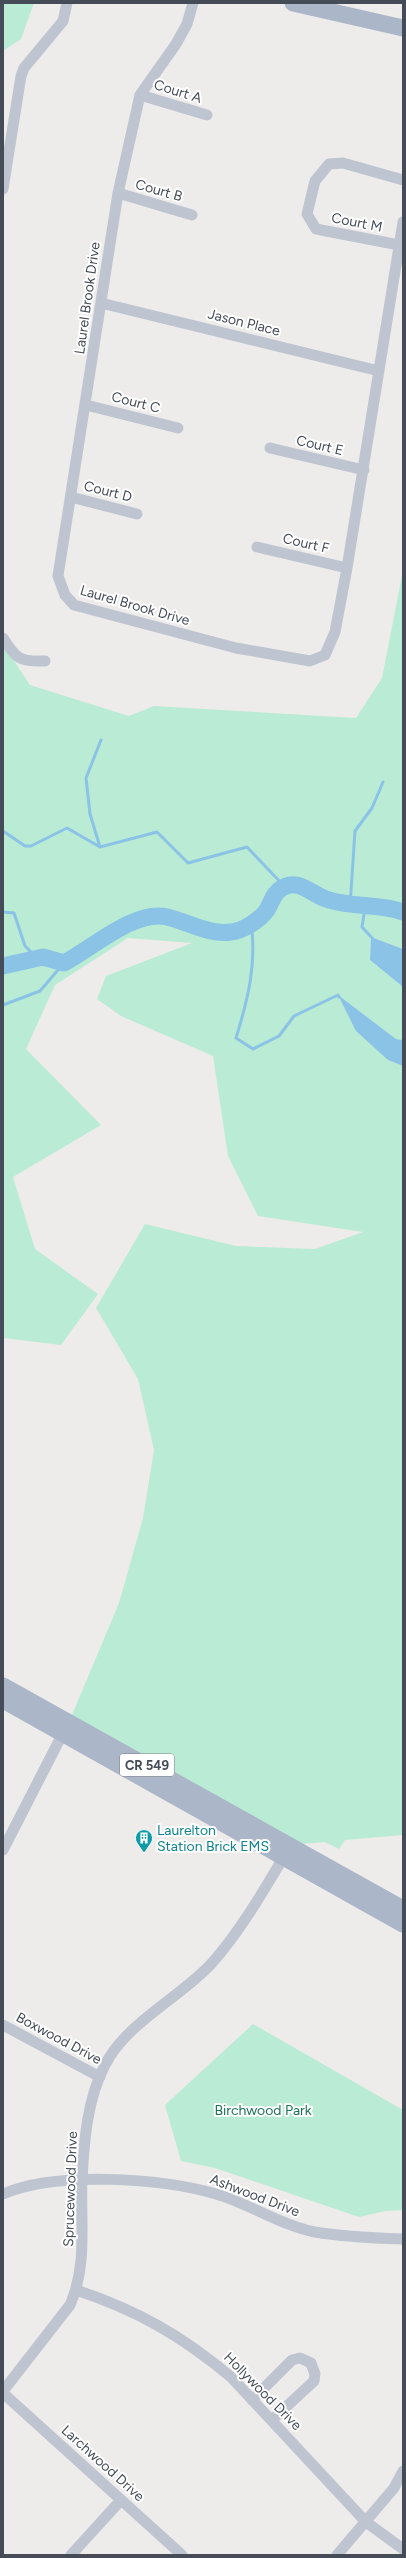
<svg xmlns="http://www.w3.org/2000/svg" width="406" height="2558" viewBox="0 0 406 2558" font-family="Figtree,sans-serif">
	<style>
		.green { fill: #baebd5 }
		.water { fill: #8ac3e6 }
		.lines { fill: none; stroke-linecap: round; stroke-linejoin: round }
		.stream { stroke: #8ac3e6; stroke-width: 3 }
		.river { stroke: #8ac3e6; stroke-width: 17 }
		.street { stroke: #bfc5d0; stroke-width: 11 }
		.primary { stroke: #acb6c9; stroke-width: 17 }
		.labels { text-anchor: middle; stroke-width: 4; stroke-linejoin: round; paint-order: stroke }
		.shield { fill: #fff; stroke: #7d8289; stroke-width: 1 }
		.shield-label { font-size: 13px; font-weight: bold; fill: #454c57 }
		.street-label { font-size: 14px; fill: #454c57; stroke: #fff }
		.culture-label { font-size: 14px; fill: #0d838f; stroke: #fff; text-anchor: start }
		.park-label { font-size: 14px; fill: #1b7356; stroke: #fff }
	</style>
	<rect width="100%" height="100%" fill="#eeeceb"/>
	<path class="green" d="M3 3H34L21 39 3 51Z
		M403 570V949L371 937 370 960 403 987V1040L396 1039 339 996 388 1060 403 1066V1835L345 1840 339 1849 325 1842 290 1845 69 1722 119 1603 143 1518 154 1450 138 1379 96 1308 145 1224 236 1246 315 1249 363 1232 258 1216 228 1156 213 1056 121 1016 97 999 106 976 192 943 128 938 55 985 26 1049 101 1125 13 1177 35 1249 98 1294 61 1345 3 1338V644L30 685 129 716 154 706 356 718 382 678Z
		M253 2024 403 2110V2210L385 2211 359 2217 215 2168 181 2161 165 2105Z"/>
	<path class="water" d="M371 937 403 949V987L370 960Z
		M338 995 396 1039 403 1040V1066L388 1060 356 1031Z"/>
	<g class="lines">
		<path class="stream" d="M101 740 86 778 90 814 100 847 157 832 188 863 247 847 284 886
			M3 831 25 846H31L67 828 100 847
			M350 906 355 831 372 808 383 782
			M365 908 362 927 373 939
			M3 912 14 913 25 946 37 958
			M251 923C257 963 248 999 236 1038L253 1049 279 1036 294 1016 338 995 339 997
			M3 1005 40 991 64 963"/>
		<path class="river" d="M3 966 43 957 64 963C91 949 135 909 167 917 189 922 208 935 231 932 243 931 260 920 267 910 272 902 273 893 282 888 299 878 311 894 326 899 351 908 379 903 403 912"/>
		<path class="street" d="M193 3 187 24 176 44 140 95 118 193 58 576 65 595 74 605 236 648 310 661 325 655 335 632 347 568 403 222
			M140 95 207 115
			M3 189 21 76 24 68 63 21 67 3
			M118 193 192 215
			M399 245 316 229 307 214 315 181 329 164 343 163 403 180
			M101 303 379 371
			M86 405 178 428
			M270 448 364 470
			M71 497 137 514
			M257 547 347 568
			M3 638C16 659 20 662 45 661
			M3 1850 63 1733
			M3 2025 100 2077
			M3 2194C56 2171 161 2178 216 2194 250 2204 280 2225 315 2232 344 2237 373 2238 403 2239
			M76 2290C137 2310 182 2336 231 2377L366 2522 403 2549
			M3 2391 70 2305C88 2264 80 2222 82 2180 84 2142 87 2099 105 2065 126 2023 181 1997 212 1963 241 1930 264 1890 286 1853
			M3 2393 182 2555
			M252 2400 292 2360 300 2358 311 2363 315 2374 314 2381 272 2420
			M71 2555 121 2500
			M337 2555 394 2488 403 2471"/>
		<path class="primary" d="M293 3 403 28
			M3 1686 403 1909
			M3 1700 403 1924"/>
	</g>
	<defs>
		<g id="building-pin" transform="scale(0.9)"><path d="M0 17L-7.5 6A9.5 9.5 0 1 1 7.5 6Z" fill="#0f9aa8" stroke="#fff"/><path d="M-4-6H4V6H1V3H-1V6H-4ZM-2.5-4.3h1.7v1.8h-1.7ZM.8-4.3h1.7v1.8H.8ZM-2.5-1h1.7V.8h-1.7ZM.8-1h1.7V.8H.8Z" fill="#fff"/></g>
	</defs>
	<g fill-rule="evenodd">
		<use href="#building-pin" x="144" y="1838"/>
	</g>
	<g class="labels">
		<rect class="shield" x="120" y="1754" width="54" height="22" rx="3"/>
		<g class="shield-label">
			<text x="147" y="1770">CR 549</text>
		</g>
		<g class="street-label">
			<text transform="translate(178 91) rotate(17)" y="5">Court A</text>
			<text transform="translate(159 190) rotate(16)" y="5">Court B</text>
			<text transform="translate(357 222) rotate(11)" y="5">Court M</text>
			<text transform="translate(87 298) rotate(-82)" y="5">Laurel Brook Drive</text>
			<text transform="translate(244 322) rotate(14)" y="5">Jason Place</text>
			<text transform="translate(136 402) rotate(14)" y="5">Court C</text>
			<text transform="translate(320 445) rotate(13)" y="5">Court E</text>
			<text transform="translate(108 491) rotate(14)" y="5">Court D</text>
			<text transform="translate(306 543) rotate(13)" y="5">Court F</text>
			<text transform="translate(135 605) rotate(16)" y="5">Laurel Brook Drive</text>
			<text transform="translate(59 2038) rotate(28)" y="5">Boxwood Drive</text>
			<text transform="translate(70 2189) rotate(-88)" y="5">Sprucewood Drive</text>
			<text transform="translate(255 2195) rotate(21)" y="5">Ashwood Drive</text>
			<text transform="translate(263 2391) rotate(45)" y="5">Hollywood Drive</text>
			<text transform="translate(103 2463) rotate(42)" y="5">Larchwood Drive</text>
		</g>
		<g class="culture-label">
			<text x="157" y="1835">Laurelton<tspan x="157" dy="16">Station Brick EMS</tspan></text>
		</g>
		<g class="park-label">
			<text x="263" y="2115">Birchwood Park</text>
		</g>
	</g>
	<rect width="406" height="2558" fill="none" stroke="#454c57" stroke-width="8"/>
</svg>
